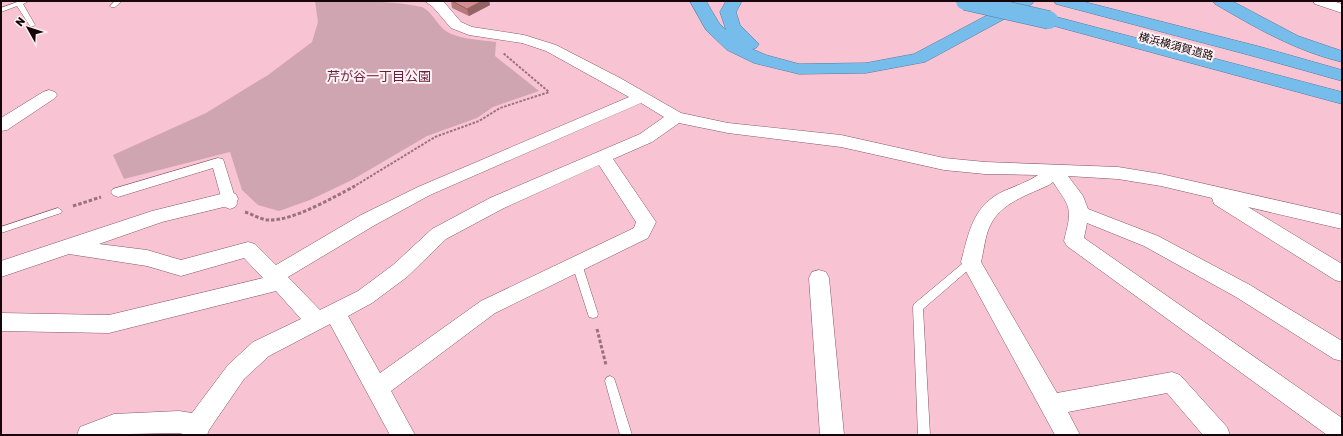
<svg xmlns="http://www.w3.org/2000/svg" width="1343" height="436" viewBox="0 0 1343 436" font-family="Rubik,'Noto Sans JP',sans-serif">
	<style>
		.green { fill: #d0a5b2 }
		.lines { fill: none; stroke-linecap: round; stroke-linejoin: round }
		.service-casing { stroke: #855767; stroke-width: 1 }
		.pedestrian-casing { stroke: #855767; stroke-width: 1 }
		.minor-casing { stroke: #855767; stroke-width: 1 }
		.motorway-casing { stroke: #547d9d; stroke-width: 1 }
		.path-far1 { stroke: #98737e; stroke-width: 2; stroke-dasharray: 2.5 1.5; stroke-linecap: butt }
		.path { stroke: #98737e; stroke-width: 3; stroke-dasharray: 3.5 2; stroke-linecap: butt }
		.service { fill: #fff; fill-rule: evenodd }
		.pedestrian { fill: #fff; fill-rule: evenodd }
		.minor { fill: #fff; fill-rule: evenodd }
		.motorway { fill: #76bdeb; fill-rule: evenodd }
		.motorway-bridge-casing { stroke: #547d9d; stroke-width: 19; stroke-linecap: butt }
		.motorway-bridge { stroke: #76bdeb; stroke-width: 18 }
		.wall { fill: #b67a7b }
		.shaded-wall { fill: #946364 }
		.building { fill: #d48e8f; stroke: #946364 }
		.labels { text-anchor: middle; stroke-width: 4; stroke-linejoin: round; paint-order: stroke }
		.far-street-label { font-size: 11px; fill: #16060b; stroke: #fdf1f4 }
		.park-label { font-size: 13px; fill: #6c1d3f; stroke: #fdf1f4 }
	</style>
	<rect width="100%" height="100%" fill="#f8c3d3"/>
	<path class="green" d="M315 1C348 1 391 0 422 7 433 12 436 24 446 31 457 39 482 40 496 42L495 56 539 91 493 107 477 118 427 136 352 180 310 200 279 211 258 205 242 190 230 152 124 179 113 155 206 113 268 75 312 42 318 22Z"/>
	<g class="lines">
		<g class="service-casing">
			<path id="service" d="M20 1H29L23 4 35 25 34 26H30L17 6 1 12V8Z
				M115 1H122L115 7H111L110 6Z
				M58 208 62 211 61 213 1 233V227Z
				M971 258 974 259 976 262 974 265 923 309 930 435H918L913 307 914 304 968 259Z
				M577 260 580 261 582 264 598 314 597 317 593 318 589 317 588 314 572 264 574 261Z
				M610 376 614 378 615 381 632 435H620L605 381 606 378Z"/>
		</g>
		<g class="pedestrian-casing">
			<path id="pedestrian" d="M218 158 223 159 224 162 237 204 235 207 230 209 225 207 223 204 213 168 118 197 113 195 111 192 113 189Z"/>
		</g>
		<g class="minor-casing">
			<path id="minor" d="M425 1H443L461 22 472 27 524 35 556 45 620 78 681 113 728 123 841 135 944 158 985 162 1118 167 1161 174 1342 215V229L1248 207 1342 264V282L1335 280 1214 204 1212 198 1161 186 1118 179 1068 176 1083 196 1088 209 1158 236 1250 285 1342 341V361L1334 359 1236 297 1144 246 1087 223 1084 238 1342 418V435H1327L1067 246 1064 241C1072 208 1072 210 1053 182L1049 185C1028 195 1000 203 990 226 985 236 984 250 981 262L1057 393 1172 372 1180 375 1227 427 1230 435H1203L1167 393 1068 412 1080 435H1055L961 262C969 232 973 205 1004 191 1015 186 1028 182 1038 175L985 174 944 170 841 147 728 133 679 123 652 142 613 159 656 222 648 238 495 313 391 391 415 435H390L330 324 269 356 244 379 209 430 207 435H183V434L179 433 77 435 80 427 114 414 179 411 192 413 228 365 253 342 301 319 276 291 109 333 1 331V313L109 315 263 278 244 258 181 276 147 266 69 254 1 277V261L152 211 229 192 236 194 238 199 236 204 162 222 99 244 147 250 181 260 248 242 255 244 276 265 361 215 418 187 629 97 546 51 522 43 469 35 451 28 433 7ZM641 103 664 117 640 134 490 198 432 229 393 265 358 291 320 310 288 277 375 225 430 195ZM599 165 636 222 634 228 481 301 380 373 348 316 372 303 407 277 446 239 504 208Z
				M1313 1H1333L1342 4V13L1315 4Z
				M49 90 55 92 57 95 55 98 7 130 1 131V118L43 92Z
				M819 270 826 272 829 278 844 435H820L809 278 812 272Z"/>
		</g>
		<g class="motorway-casing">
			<path id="motorway" d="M690 1H706L719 23 726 30 720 12 726 1H742L736 12 740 25 759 44 756 48 752 49 766 55 799 64 866 63 914 54 1014 1H1034L1032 4 925 62 866 73 799 74 754 63 727 50 706 30Z
				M1054 1H1081L1261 47 1342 70V81L1249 55 1056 4Z
				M1213 1H1232L1298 36 1342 51V62C1296 51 1256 28 1215 4Z
				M1049 15 1342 92V104L1043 23 1041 20 1043 17Z"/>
		</g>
		<path class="path-far1" d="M353 187 435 137 479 121 500 108 549 92 503 53"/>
		<path class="path" d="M73 206 101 197
			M245 212C252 214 261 220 269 220 293 221 334 197 355 186
			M597 329 606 365"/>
		<use href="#service" class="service"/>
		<use href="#pedestrian" class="pedestrian"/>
		<use href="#minor" class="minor"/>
		<use href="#motorway" class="motorway"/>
		<g class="motorway-bridge-casing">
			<path id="motorway-bridge" d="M965 1 1049 20"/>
		</g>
		<use href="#motorway-bridge" class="motorway-bridge"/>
	</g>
	<path class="wall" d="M451 1H489L490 5 469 16 452 8Z"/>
	<path class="shaded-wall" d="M482 1H489L490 5 469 16 467 9Z"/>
	<path class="building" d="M452 1H482L467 9Z"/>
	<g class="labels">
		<g class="far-street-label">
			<text transform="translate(1176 46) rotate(15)" y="4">横浜横須賀道路</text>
		</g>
		<g class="park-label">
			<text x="379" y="81">芹が谷一丁目公園</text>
		</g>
	</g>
	<rect width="1343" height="436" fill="none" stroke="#16060b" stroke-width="4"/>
	<g transform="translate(28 28) rotate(309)" stroke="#fdf1f4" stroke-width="3" paint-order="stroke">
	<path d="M0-3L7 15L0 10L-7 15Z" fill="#16060b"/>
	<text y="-6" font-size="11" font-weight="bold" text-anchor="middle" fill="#16060b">N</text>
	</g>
</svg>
